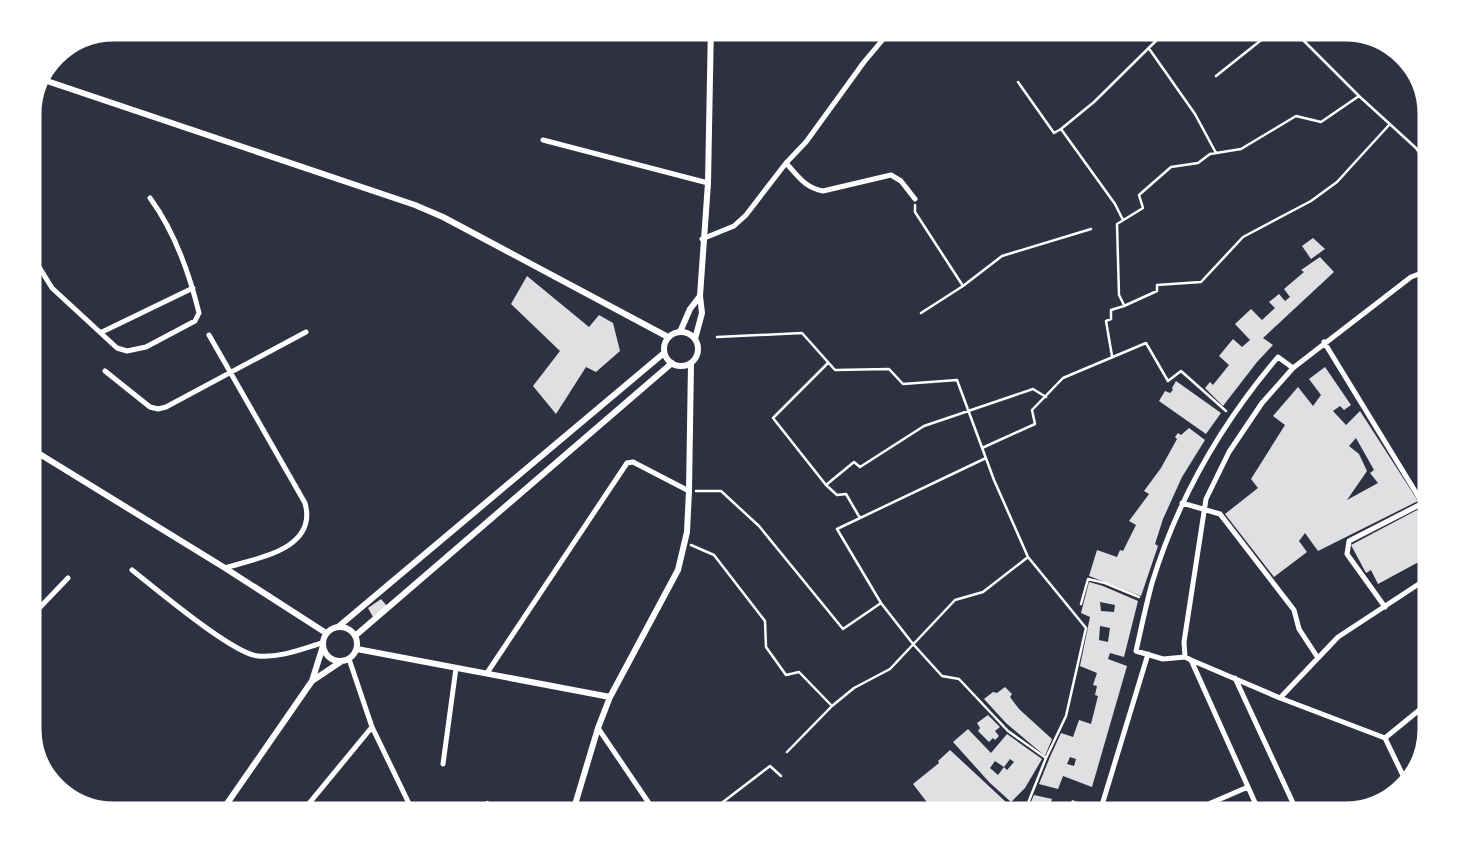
<svg xmlns="http://www.w3.org/2000/svg" width="1459" height="843" viewBox="0 0 1459 843" font-family="'Exo 2',sans-serif">
	<style>
		.building { fill: #e0e0e3; fill-rule: evenodd }
		.lines { fill: none; stroke-linecap: round; stroke-linejoin: round }
		.path { stroke: #fff; stroke-width: 2.5 }
		.service { stroke: #fff; stroke-width: 2.5 }
		.pedestrian { stroke: #fff; stroke-width: 3.5 }
		.minor { stroke: #fff; stroke-width: 5 }
		.tertiary { stroke: #fff; stroke-width: 6 }
		.rim { fill: none; stroke: #fff; stroke-width: 9 }
	</style>
	<rect width="100%" height="100%" fill="#2d3142"/>
	<path class="building" d="M1313 238 1325 249 1311 259 1302 246Z
		M1320 257 1334 272 1263 338 1273 345 1257 362 1223 406 1205 388 1210 382 1213 385 1229 365 1219 356 1233 339 1242 347 1250 340 1235 324 1251 309 1262 320 1275 308 1269 302 1279 294 1285 301 1290 297 1284 289 1304 272 1301 270Z
		M527 276 589 327 599 315 613 323 620 351 596 372 586 367 556 414 533 386 560 351 511 304Z
		M1325 367 1351 405 1344 410 1340 406 1333 411 1346 425 1360 411 1418 501 1318 551 1305 533 1299 541 1307 552 1274 577 1225 514 1258 488 1251 479 1285 425 1273 416 1298 387 1313 406 1321 395 1309 379ZM1356 438 1374 470 1370 473 1378 483 1347 500 1367 471 1359 454 1349 446Z
		M1176 381 1221 413 1206 434 1159 401 1165 391 1170 393 1173 390 1172 388Z
		M1189 428 1205 440 1182 477 1163 519 1155 544 1158 546 1141 596 1089 576 1097 550 1117 557 1120 550 1123 551 1136 525 1129 521 1149 494 1144 491 1161 468 1177 439 1175 437 1178 433 1181 435Z
		M1417 510 1434 541 1421 548 1426 558 1378 584 1371 570 1366 573 1351 545Z
		M1089 582 1103 586 1138 601 1124 657 1110 653 1108 659 1127 666 1092 787 1063 776 1058 789 1039 784 1050 757 1061 733 1073 737 1079 720 1091 724 1098 696 1095 695 1097 686 1093 685 1097 673 1080 666 1090 617 1081 613ZM1100 602 1115 605 1114 612 1101 611ZM1100 626 1110 628 1108 642 1099 640ZM1070 757 1076 759 1074 766 1067 764Z
		M381 599 387 606 373 617 368 608Z
		M1005 687 1012 694 1010 697 1019 709 1052 739 1045 756 1006 723 984 699 993 692 997 693Z
		M988 715 1000 727 995 731 999 736 995 740 993 738 989 742 978 731 980 728 977 723Z
		M968 729 991 753 1007 734 1042 759 1025 788 1011 802 990 783 953 742ZM1010 759 1014 762 1007 770 1004 767 998 775 990 768 995 761 1004 767Z
		M950 750 1020 815 1017 818H975L971 814 974 812 969 805 952 818H929L936 814 913 784 939 763 938 761Z
		M1034 795 1052 799 1051 802 1069 808 1072 800 1090 806 1088 814 1083 813 1081 818H1040L1033 816 1036 806 1030 804Z
		M1231 804 1238 806 1244 818H1213L1210 814Z"/>
	<g class="lines">
		<path class="path" d="M1248 24 1260 41
			M1288 25 1359 96 1416 148 1434 174
			M966 29 974 24
			M1150 50 1195 114 1216 153
			M1216 76 1260 41 1288 24
			M1018 82 1054 133 1061 129 1115 204 1123 220
			M1061 129 1094 102 1173 24
			M915 205V212L963 286
			M1124 305 1119 295 1117 224 1143 208 1139 195 1171 167 1198 163 1210 154 1241 149 1296 116 1321 122 1359 96
			M921 313 963 286 1002 256 1091 229
			M717 337 802 333 835 370 889 369 903 384 957 380 994 480 1028 557 1086 628 1066 716 1046 758 1022 818
			M1112 356 1106 321 1111 319V310L1124 306 1157 291V285L1201 282 1243 237 1311 201 1337 182 1389 125
			M828 363 773 418 826 485 837 495 846 494 860 518
			M982 448 1035 424 1032 410 1063 378 1146 343 1168 381 1181 371 1226 411
			M986 458 837 529 881 603 913 644 942 676 959 679 1008 731 1046 758
			M826 485 854 462 860 467 924 426 1033 389 1046 397
			M696 491H721L759 526 843 629 881 603
			M691 545 714 555 765 621 766 647 786 675 799 672 831 705
			M1081 604 1088 579 1105 583 1139 597
			M787 752 832 706 854 688 890 669 955 600 983 592 1028 557
			M702 818 770 766 781 776"/>
		<path class="service" d="M487 802 507 818"/>
		<path class="pedestrian" d="M1428 276 1434 228"/>
		<path class="minor" d="M543 140 708 183
			M786 163C798 176 805 188 823 191L891 175 901 181 915 199
			M25 224 36 262 52 288 117 348 127 351 146 347 195 321 199 313C189 272 175 232 150 198
			M702 239 734 226 746 215 786 163 806 142 864 62 896 24
			M102 332 193 288
			M209 335 305 503C318 550 256 558 225 568
			M1324 342 1434 522
			M105 371 150 407 158 409 166 407 306 332
			M1182 503 1220 514 1294 610 1299 629 1318 658
			M132 570C156 589 233 654 258 656 280 658 302 649 322 643
			M1385 607 1347 554 1349 541 1423 503
			M25 623 68 578
			M1185 657 1163 659 1136 651C1141 629 1146 605 1152 583 1178 498 1221 424 1278 357L1293 368
			M349 659 372 727 416 818
			M1191 660 1262 818
			M487 673 627 463 633 462 689 491
			M1235 678 1300 818
			M1280 698 1338 637 1434 574
			M598 728 659 818
			M1385 738 1280 698 1191 660 1185 657 1184 642 1206 499 1229 452 1262 403 1293 368 1411 277 1419 274 1434 277
			M1385 738 1434 698
			M1385 738 1409 788
			M443 764 456 668
			M1102 806 1119 818
			M297 818 372 727
			M1098 818 1148 654
			M1176 818 1248 787
			M1274 818 1295 809"/>
		<path class="tertiary" d="M38 78 415 205 443 217 668 337
			M680 332 690 309 700 296
			M664 349a17 17 0 1 1 34 0a17 17 0 1 1-34 0Z
			M695 339 702 313 700 296 708 183 711 24
			M25 445 225 568 326 633
			M323 644a17 17 0 1 1 34 0a17 17 0 1 1-34 0Z
			M338 627 664 353
			M355 636 672 363
			M357 649 610 697
			M312 681 342 661
			M217 818 312 681 323 646
			M571 818 598 728 610 697 678 570 687 532 689 491 691 363"/>
	</g>
	<path d="M0 0H1459V843H0ZM114 37H1345A77 77 0 0 1 1422 114V729A77 77 0 0 1 1345 806H114A77 77 0 0 1 37 729V114A77 77 0 0 1 114 37Z" fill="#fff" fill-rule="evenodd"/>
	<path class="rim" d="M114 37H1345A77 77 0 0 1 1422 114V729A77 77 0 0 1 1345 806H114A77 77 0 0 1 37 729V114A77 77 0 0 1 114 37Z"/>
</svg>
